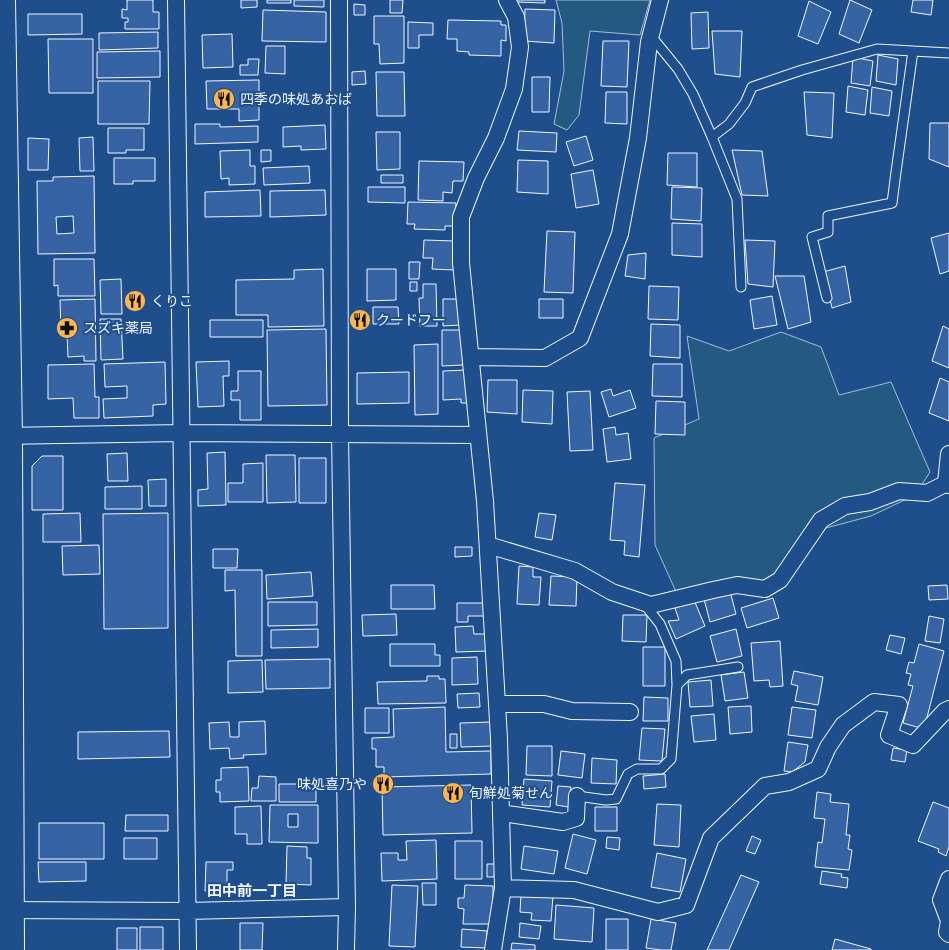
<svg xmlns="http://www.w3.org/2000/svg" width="949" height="950" viewBox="0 0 949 950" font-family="Arial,'Noto Sans JP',sans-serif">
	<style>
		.green { fill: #245a82; stroke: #a8bbd7 }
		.building { fill: #3563a3; stroke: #f2f6ff; fill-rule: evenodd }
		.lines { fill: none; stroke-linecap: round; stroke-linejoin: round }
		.lane-casing { stroke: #f2f6ff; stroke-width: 11 }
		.street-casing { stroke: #f2f6ff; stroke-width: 18 }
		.secondary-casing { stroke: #f2f6ff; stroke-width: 26 }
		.lane { stroke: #1f4e8c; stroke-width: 9 }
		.street { stroke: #1f4e8c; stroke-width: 16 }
		.secondary { stroke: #1f4e8c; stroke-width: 24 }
		.labels { text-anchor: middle; stroke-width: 4; stroke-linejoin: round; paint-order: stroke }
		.poi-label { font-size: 14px; fill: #f2f6ff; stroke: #1f4e8c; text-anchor: start }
		.neighbourhood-label { font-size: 15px; font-weight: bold; fill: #f2f6ff; stroke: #1f4e8c }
	</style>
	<rect width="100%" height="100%" fill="#1f4e8c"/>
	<path class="green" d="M556 0H650L640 35 590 31 579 115 567 130 554 124 564 71 562 23Z
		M781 332 821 347 839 395 891 382 930 472 915 495 871 516 826 528 794 566 766 580 724 597 677 594 655 545 654 438 699 419 687 336 729 351Z"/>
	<path class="building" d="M127 0H153V12H159V29H125V22H128V18H122V9L127 10Z
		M241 0H257V7L241 8Z
		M267 0H291V3H267Z
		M294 0H324V7L294 6Z
		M390 0H403L402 13H390Z
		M515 0H545V3L515 2Z
		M850 0 872 10 859 43 839 34Z
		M913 0H933L931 15 911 12Z
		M809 1 831 12 818 44 798 36Z
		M354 4 365 5V15H354Z
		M525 9 555 10 554 43 524 41Z
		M263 10 326 12V42L262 41Z
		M708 12 709 48 692 49 691 13Z
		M28 14H82V34L28 35Z
		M374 16H404V63L380 64 379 44H374Z
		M448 20 501 21V25H506V41L501 40V56L469 55V52L457 51V39H447Z
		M408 22 433 23V35H419V48H408Z
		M712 31H742L740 77 715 74Z
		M158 32V48L99 50V33Z
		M232 34 233 67 203 68 202 35Z
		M48 39H93V93H49Z
		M603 41H629L627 87 601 86Z
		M266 46H285V74L265 73Z
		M160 51V77L97 78V52Z
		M878 55 898 59 896 85 876 81Z
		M853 57 873 61 870 86 851 83Z
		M248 59H259L258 75H240V65H248Z
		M365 71 366 84 352 85V72Z
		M376 72H404L405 116H377Z
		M532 77H550L549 112H532Z
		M259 80V120L239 121V109H207L206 81Z
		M98 81H150L149 124H98Z
		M848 86 868 90 865 115 846 112Z
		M872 87 892 91 889 116 870 113Z
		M606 92H627V124L605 123Z
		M804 92 834 93 832 138 807 135Z
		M930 123H949V167L929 159Z
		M195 124H220V127L258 126V142L195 144Z
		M325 125 326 149 301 150V146L283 147V127Z
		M108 128H144V150H126V153H108Z
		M519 131 557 133 556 152 517 150Z
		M376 132H400V169L377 170Z
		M586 136 593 160 574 166 566 142Z
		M93 137 94 171H80L79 138Z
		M28 138 49 139 48 170H28Z
		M250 150V166H255V184L229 185V178L221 179 220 151Z
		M261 150H271V161L261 162Z
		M732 150 762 151 768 196 742 195Z
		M668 153H697V187L667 185Z
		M114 158H155V181H133V184H114Z
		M518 160 548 161V194L517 192Z
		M419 161 464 162 463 181H453L452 193 443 192V201L418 200Z
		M309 166 310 183 264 185 263 168Z
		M593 170 599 204 576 208 571 174Z
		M381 175H403V183H381Z
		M94 176 95 253 38 254 37 181H53V177ZM73 216 74 233 57 234 56 217Z
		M368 187H405V203L368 202Z
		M672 187 702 188 701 221 671 219Z
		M260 190 261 216 205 217V192Z
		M325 190 326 215 270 217V191Z
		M408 202 456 203 455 226H445V230L414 229 415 224H407Z
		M672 223 702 224V257L672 255Z
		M547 231 575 232 573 293 544 292Z
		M949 233V271L940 274 931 238Z
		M424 240 455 241 454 270 432 269 433 258H423Z
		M745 240 775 241 773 287 748 284Z
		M646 253 645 279 625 276 628 255Z
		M54 259H94L95 296H58V285L54 286Z
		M409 262H420L419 279H409Z
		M845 266 851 302 832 308 823 272Z
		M323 269 324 326 268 327V315H236V280L294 279V270Z
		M367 269H396V300L367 301Z
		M775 276H804L811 322 788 329Z
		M121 279 122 314H101L100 280Z
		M410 282H417V291H410Z
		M423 284H436L437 326H420L419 298H423Z
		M649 286 679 287 678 320 648 319Z
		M772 296 777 325 754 329 750 300Z
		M95 299 96 361H84V356L68 357 67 334H61L60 300Z
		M443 299H459L460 325 443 326Z
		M539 299H563V318H539Z
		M373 307H398L399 324H373Z
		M100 319H121L123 359 101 360Z
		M210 320H263V337H210Z
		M651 324 680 325V358L650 356Z
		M943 326 949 329V368L932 361Z
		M326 329 327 405 268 406 267 330Z
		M442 330H463V365L442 366Z
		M438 344V414L415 415 414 345Z
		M229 361V376H223L224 406 198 407 196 362Z
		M165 362 166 404 153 405V416L104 418 103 399 127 398V386L105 387 104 364Z
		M94 364 95 397H99V418H74L73 398 48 399V365Z
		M653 364H682V397L652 396Z
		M467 370V403H461V399L443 400V371Z
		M238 371H261V420H240V400H231V391H238Z
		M409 372V403L357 404V373Z
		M940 378 949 382V421L929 413Z
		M488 380H517V414L487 412Z
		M611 389 613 396 630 390 636 408 609 417 601 392Z
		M523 390 553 391 552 424 522 422Z
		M590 391 593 450 570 451 567 392Z
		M656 401 685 402V435L655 434Z
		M615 427 616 435 628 433 631 459 607 462 603 429Z
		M225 452 226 505 198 506V490L208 489 207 453Z
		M127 453 128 481H108L107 454Z
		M266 455H295L296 502 267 503Z
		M42 456H63V510H32V466Z
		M299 458H326V503H299Z
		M263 463V502H228V483H243V464Z
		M166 479V506H149L148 480Z
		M615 483 645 485 639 557 624 555 625 541 610 540Z
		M142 486V509H105V487Z
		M80 513 81 542H43V514Z
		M168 513V628L104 629 103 514Z
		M539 513 556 515 552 540 535 537Z
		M99 545 100 574 63 575 62 546Z
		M455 547H472V556L455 557Z
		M213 549H238L237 568H213Z
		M519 566 533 567V577H541L539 605 517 604Z
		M225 570H262V656H236L235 590 225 591Z
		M311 572 313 596 267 599 266 575Z
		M551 576 577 577 576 606 549 605Z
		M391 585H434L435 609H391Z
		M947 585 948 599 929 600 928 586Z
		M730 591 736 614 710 622 704 599Z
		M773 598 779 618 747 628 741 608Z
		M694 600 705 626 676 639 668 621 679 620 675 608Z
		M268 602H317V625L268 626Z
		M457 603H486V616H468V622H457Z
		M396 614 397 635 363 636 362 615Z
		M623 615H647L646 642 622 641Z
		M929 616 944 619 940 643 925 641Z
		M473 626 474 634H487L488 651 456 652 455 627Z
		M318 629V647L271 648V630Z
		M736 629 742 656 717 662 710 636Z
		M890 635 905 638 901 654 886 650Z
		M780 641 783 686 770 687 769 680 754 681 751 643Z
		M390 644H435V655H440V666H390Z
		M919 644 944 651 924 729 903 723 913 686 908 685 911 674 906 673 909 662 914 663Z
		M643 647H665V686H643Z
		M477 657 478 684 452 685V658Z
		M330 659V688L266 689 265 660Z
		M262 660 263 692 228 693V661Z
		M794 671 823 677 818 705 795 701 798 686 791 684Z
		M744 672 748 698 725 701 721 675Z
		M427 676H439V679H445L446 703 378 704 377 682 427 681Z
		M711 680 713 706 690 707 688 682Z
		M479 693 480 707 458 708 457 694Z
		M644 697 668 698V721H643Z
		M751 706 752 732 730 734 728 707Z
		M445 707 446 752 491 751V774L384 777V767H376V749H372V738L394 737 393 709Z
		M792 707 816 710 812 738 788 735Z
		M365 708H389V733H365Z
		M714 714 716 740 694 742 691 716Z
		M265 721 266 754 243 755 244 758 230 759 229 748 210 749 209 723 229 722 230 737H239V722Z
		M492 722 493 746 461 747 460 723Z
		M642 728 665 729 662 761 639 760Z
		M169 731 170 757 78 759V732Z
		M450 734H457V748H450Z
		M788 742 808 745 805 762 792 772 784 771Z
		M527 746H552V776L526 775Z
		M893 748 907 750 905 762 891 760Z
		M561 751 585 754 582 778 558 775Z
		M592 758 617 760 616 784 591 783Z
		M248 767 249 801 220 802V792H216V780H221V768Z
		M665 774 666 787 644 789 643 776Z
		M259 776 276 777V801H251L252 788H258Z
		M524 779 552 781 550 807 522 805Z
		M279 784H316V802H279Z
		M471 785 472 833 383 835 382 787Z
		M558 786 571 787 569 807 556 805Z
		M817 792 831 794 830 802 849 804 846 835H850L848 849 852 850 849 870 815 867 818 842 822 843 825 819 814 818Z
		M933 802 949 808V847L946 856 938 852 939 849 918 841Z
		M657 804 681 805 679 847 654 845Z
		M270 805H318V843L269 842ZM288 814H298V827H288Z
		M261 806 262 844H247V834H235V807Z
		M595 807H617V831H595Z
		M126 815H168V831H125Z
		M39 823H104V859H39Z
		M573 834 596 840 587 874 565 868Z
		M752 836 761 840 755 854 746 851Z
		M607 837 620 838 619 850 606 848Z
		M124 838H157V859H124Z
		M436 840 437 879 382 881 381 853H398V860H407L406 841Z
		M455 841H482V879H455Z
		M287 846 307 847V858H311V885L286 884Z
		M524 846 558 851 554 874 521 869Z
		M657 853 686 859 680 892 651 887Z
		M38 862H86V881L39 882Z
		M206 862H233V870H227V891H205Z
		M487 864H495L494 877H487Z
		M822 871 842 874 841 877 848 878 847 888 820 884Z
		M741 875 759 882 729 950H707Z
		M422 883H436V905H423Z
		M392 885 418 886 415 947 389 946Z
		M465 885 493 886V924H463L464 909 458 908V898H464Z
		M521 894 553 896 551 921 531 920 532 913 520 912Z
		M556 905 594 908 592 942 554 939Z
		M606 919H628V950H606Z
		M651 919 676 923 671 950H661L646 948Z
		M240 923H263L262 950H240Z
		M520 923 541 926 539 939 519 937Z
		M140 927H163V950H140Z
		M117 928H137V950H117Z
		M462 929 487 931 486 948 461 947Z
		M835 939 871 949V950H832Z
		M512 943 535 945V950H511Z"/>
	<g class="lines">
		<g class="lane-casing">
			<path id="lane" d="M651 36 678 69 693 94 712 137
				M741 287 737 199 712 137 729 124 745 103 752 87 802 70 877 49 949 53
				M827 298 812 237 828 232V216L892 203 896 172 913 51
				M677 685 687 675 738 667
				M577 796 606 800 616 799 628 774 637 769H661L671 759 677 685 676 661 660 624 645 605"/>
		</g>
		<g class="street-casing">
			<path id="street" d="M176 0 188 950
				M339 0 340 434 347 907 346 950
				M471 357 545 358 580 338 620 234 638 138 649 42 660 0
				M0 436 182 433 478 435
				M949 454 946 483 949 485
				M488 545 575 571 612 592 651 605 713 590 737 585 765 589 780 580 821 520 845 506 870 502 899 491 927 493 949 482
				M497 704H544L572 711 630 712
				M501 813 563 822 576 818 577 796
				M949 879 941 900 949 921 947 932 949 934
				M503 888 574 890 658 912 686 905 711 838 765 786 789 782 818 769 828 747 843 725 874 702 899 705 889 735 913 745 945 711 949 709
				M2 910 188 911 347 907
				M493 950 503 888 499 738 485 501 461 263V217L476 178 496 138 514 89 520 47 516 17 507 0"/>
		</g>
		<g class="secondary-casing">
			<path id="secondary" d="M3 0 10 436 12 950"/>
		</g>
		<use href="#lane" class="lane"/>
		<use href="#street" class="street"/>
		<use href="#secondary" class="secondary"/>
	</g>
	<defs>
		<g id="restaurant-disc" transform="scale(1.125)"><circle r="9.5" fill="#ffb74d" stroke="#1f4e8c"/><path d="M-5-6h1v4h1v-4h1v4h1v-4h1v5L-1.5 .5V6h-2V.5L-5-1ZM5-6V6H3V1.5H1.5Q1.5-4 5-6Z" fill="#111"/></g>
		<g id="pharmacy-disc" transform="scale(1.125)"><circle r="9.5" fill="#ffb74d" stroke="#1f4e8c"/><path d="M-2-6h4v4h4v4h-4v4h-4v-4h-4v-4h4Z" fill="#111"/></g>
	</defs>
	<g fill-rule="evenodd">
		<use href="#restaurant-disc" x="224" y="99"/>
		<use href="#restaurant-disc" x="135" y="301"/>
		<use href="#restaurant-disc" x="360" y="320"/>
		<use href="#pharmacy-disc" x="67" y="328"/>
		<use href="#restaurant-disc" x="383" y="784"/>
		<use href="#restaurant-disc" x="453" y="793"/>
	</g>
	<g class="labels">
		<g class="poi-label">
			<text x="240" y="104">四季の味処あおば</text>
			<text x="151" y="306">くりこ</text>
			<text x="376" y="325">クードフー</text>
			<text x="83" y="333">スズキ薬局</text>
			<text x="367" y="789" text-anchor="end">味処喜乃や</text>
			<text x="469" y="798">旬鮮処菊せん</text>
		</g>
		<g class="neighbourhood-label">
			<text x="252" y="896">田中前一丁目</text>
		</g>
	</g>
</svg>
